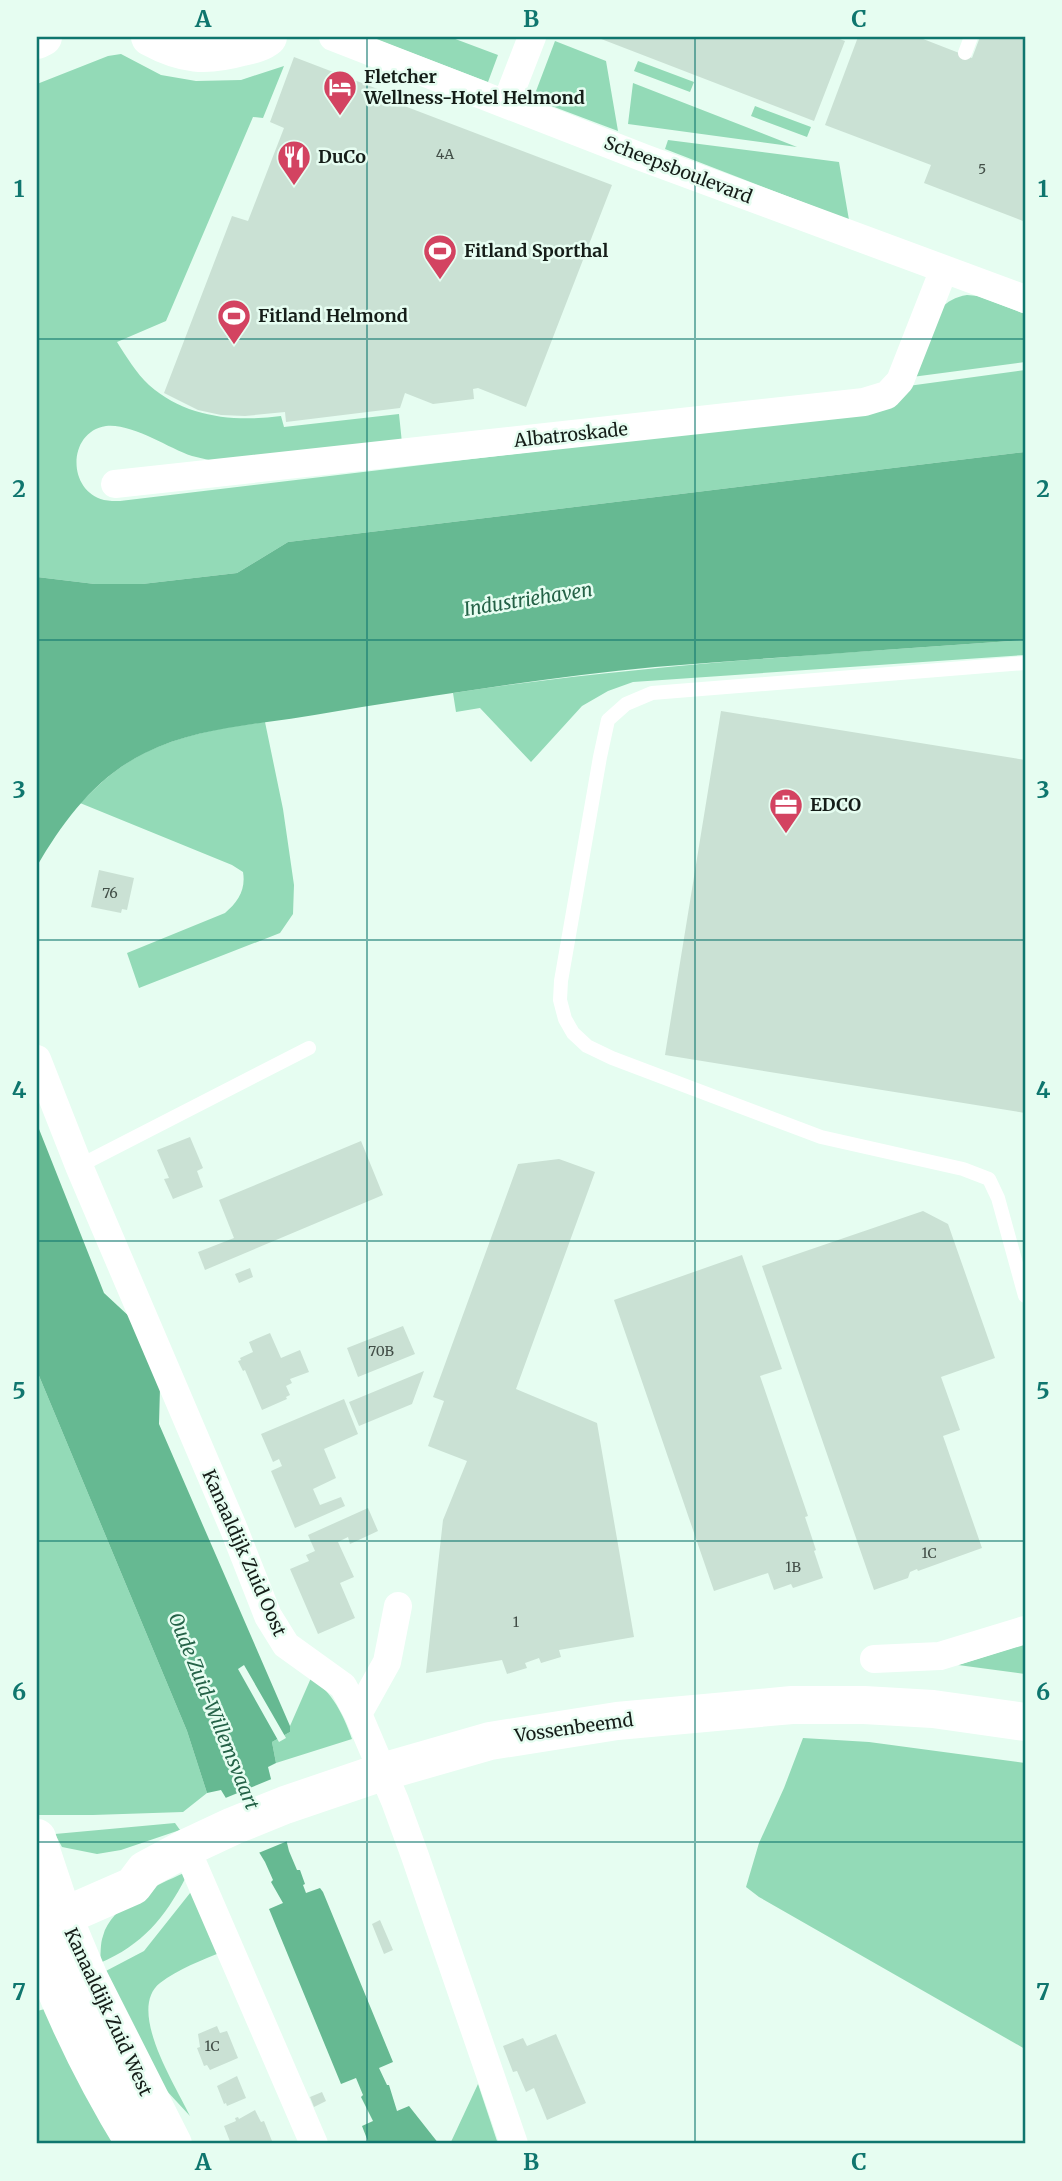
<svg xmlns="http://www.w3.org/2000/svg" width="1062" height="2181" viewBox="0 0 1062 2181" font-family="Merriweather,serif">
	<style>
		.green { fill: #93dab7 }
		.water { fill: #66b992 }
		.pier { fill: #e6fdf1 }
		.building { fill: #cae1d4 }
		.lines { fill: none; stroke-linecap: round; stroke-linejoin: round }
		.lane { stroke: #fff; stroke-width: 14 }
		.street { stroke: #fff; stroke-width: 28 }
		.secondary { stroke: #fff; stroke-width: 38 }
		.grid { fill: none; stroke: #0f766e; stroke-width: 2; stroke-opacity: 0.55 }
		.labels { text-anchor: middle; stroke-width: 5; stroke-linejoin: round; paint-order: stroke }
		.number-label { font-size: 14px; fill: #424e47 }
		.poi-label { font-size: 18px; font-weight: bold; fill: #151d18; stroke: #e6fdf1; text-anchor: start }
		.street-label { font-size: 18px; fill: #151d18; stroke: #e6fdf1 }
		.water-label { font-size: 19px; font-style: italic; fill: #246247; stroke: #e6fdf1 }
		.neatline { fill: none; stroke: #0f766e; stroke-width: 2.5 }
		.grid-label { font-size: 23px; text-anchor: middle; font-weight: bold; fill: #0f766e }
	</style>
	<rect width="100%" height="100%" fill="#e6fdf1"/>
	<path class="green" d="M370 37H450L498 55 488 82Z
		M555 41 606 61 618 131 533 99Z
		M121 54 161 75 196 81 241 80 284 66 263 118 253 117 166 321 117 342C126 356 136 373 149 385 186 418 235 422 281 416L284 427 399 414 402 443 213 461C206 459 199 458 192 456 168 448 132 423 106 426 67 432 67 491 104 500 109 501 115 501 120 501L865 412 908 386 1025 370V452L288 542 237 573 142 584H95L37 577V84L108 56Z
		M638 61 694 82 690 92 634 71Z
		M633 83 797 147 628 124Z
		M755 106 811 127 807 137 751 116Z
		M668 140 839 162 849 220 665 149Z
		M967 295 978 296 1025 314V362L912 377 939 310C948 301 955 297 967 295Z
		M1025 640V655L633 682 608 691 582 706 531 762 480 708 456 712 453 693C643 664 834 654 1025 640Z
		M265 722 283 809 294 885 293 914 280 933 139 988 127 953 225 913C238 902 246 890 243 872L232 865 80 803C93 791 106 777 121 767 162 738 216 728 265 722Z
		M37 1371 187 1731 207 1793 183 1812 93 1815H38Z
		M1025 1644V1674L958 1665Z
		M311 1678C333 1693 343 1714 352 1739L276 1763 272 1742 290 1732V1726Z
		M803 1738 869 1742 1025 1763V2049L759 1897 746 1887 759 1843 784 1788Z
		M175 1823 180 1830 121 1850 97 1854 62 1847 55 1834Z
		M184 1873 186 1877C165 1918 142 1945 100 1963 101 1954 100 1944 103 1936 111 1905 157 1885 184 1873Z
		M194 1888 222 1952C202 1960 178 1969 160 1983 126 2010 176 2086 190 2116L165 2089 104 1972 144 1951Z
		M45 2009 122 2144H37V2011Z
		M478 2084 498 2144H450Z"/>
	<path class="water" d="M1025 452V640C902 649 779 657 655 667 557 676 459 692 362 707 330 712 299 718 267 722 225 728 183 734 145 753 96 777 64 820 37 866V577L95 584H142L237 573 288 542Z
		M37 1124 104 1293 132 1319 160 1388 159 1424 290 1726V1732L272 1742 276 1763 268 1767 289 1851 297 1870H300L305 1884 303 1885 306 1893 320 1888 323 1892 393 2062 379 2068 387 2085H389L397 2111 409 2106 439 2144H369L362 2126 373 2121 361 2097 363 2095 356 2078 341 2084 269 1909 283 1903 271 1882 273 1880 265 1862 221 1790 207 1793 187 1731 37 1371Z"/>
	<path class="pier" d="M244 1665 286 1738 279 1742 238 1669Z
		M274 1778 290 1840 256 1854 223 1799Z"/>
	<path class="building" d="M596 37H834L845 41 814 121Z
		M858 37H918L972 58 980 37H1025V215L1023 221 924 183 931 165 825 125Z
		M294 57 388 93 386 99 612 185 526 407 478 388 473 389 474 399 433 404 405 393 400 408 286 422 285 412 245 416 221 415 198 410 164 393 232 216 248 221 284 128 270 122Z
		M721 711 1025 760V1113L665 1055Z
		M99 870 134 878 127 910 122 909 121 913 91 907Z
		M190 1137 203 1168 197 1171 203 1187 173 1199 164 1179 169 1178 157 1150Z
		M361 1141 383 1195 205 1270 198 1252 234 1238 219 1200Z
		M559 1159 595 1172 516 1389 597 1423 634 1637 559 1650 561 1657 541 1663 539 1658 525 1663 527 1668 507 1674 502 1660 426 1673 443 1520 467 1461 428 1446 444 1401 433 1397 518 1164Z
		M923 1211 948 1224 995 1358 941 1377 960 1430 943 1436 982 1548 918 1571 917 1569 910 1572 908 1578 874 1590 762 1266Z
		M742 1255 782 1369 760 1376 808 1516 805 1517 816 1550 814 1551 823 1578 793 1588 791 1584 774 1590 768 1573 714 1591 614 1300Z
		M250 1268 253 1277 239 1283 235 1274Z
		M403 1326 415 1354 358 1377 347 1348Z
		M270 1333 281 1358 300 1350 309 1372 290 1379 292 1383 286 1386 290 1395 286 1397 287 1399 262 1410 245 1370 243 1371 238 1361 241 1360 240 1358 253 1352 249 1342Z
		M424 1371 412 1404 359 1426 349 1402Z
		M344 1399 358 1434 324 1449 336 1478 313 1489 320 1505 341 1497 345 1506 295 1528 271 1471 282 1466 279 1459 273 1462 261 1434Z
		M368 1508 378 1531 350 1544 348 1537 338 1542 354 1577 340 1583 355 1618 318 1634 290 1569 309 1561 306 1555 315 1551 308 1535Z
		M380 1920 393 1950 384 1954 372 1924Z
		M217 2026 220 2033 227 2031 238 2058 210 2070 207 2065 204 2066 197 2048 200 2047 198 2034Z
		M556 2034 586 2103 547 2120 534 2088 526 2092 517 2071 513 2072 503 2046 523 2038 527 2046Z
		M237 2076 246 2098 227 2106 226 2103 224 2104 217 2086Z
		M322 2092 326 2101 314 2107 310 2097Z
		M255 2110 261 2122 264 2121 272 2141 265 2144H231L224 2126 236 2121 235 2118 238 2117 239 2119Z"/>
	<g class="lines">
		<path class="lane" d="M965 53 971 37
			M1025 663 652 693 626 704 608 720 600 757 561 981 560 1000 565 1019 573 1033 587 1046 612 1058 821 1137 963 1169 989 1179 998 1198 1025 1296
			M79 1166 309 1048"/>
		<path class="street" d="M333 37 644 158 1025 299
			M506 104 532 37
			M115 484 864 402 887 395 900 381 944 269
			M37 1059 79 1166 233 1527 268 1616 286 1645 343 1686 358 1714 395 1801 415 1856 514 2144
			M874 1659 940 1656 1025 1630
			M358 1714 387 1662 398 1606
			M186 1848 314 2144"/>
		<path class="secondary" d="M150 37C183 55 206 57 242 47 251 45 261 43 268 37
			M37 40 43 37
			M37 1838 63 1916 89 1978 173 2144
			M37 1928 133 1886 145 1870 186 1848 233 1826 285 1805 382 1772 490 1741 617 1721 792 1705H864L933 1709 1025 1722
			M37 1941C62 2012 95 2079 135 2144"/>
	</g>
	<path class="grid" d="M367 37V2144M695 37V2144M37 339H1025M37 640H1025M37 940H1025M37 1241H1025M37 1541H1025M37 1842H1025"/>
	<defs>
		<g id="hotel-pin" transform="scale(1.75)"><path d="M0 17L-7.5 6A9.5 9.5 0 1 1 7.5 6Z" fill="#d34361" stroke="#e6fdf1"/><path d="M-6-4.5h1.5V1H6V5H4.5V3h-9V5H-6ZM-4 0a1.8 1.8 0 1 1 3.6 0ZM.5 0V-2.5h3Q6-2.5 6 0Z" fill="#fff"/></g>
		<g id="restaurant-pin" transform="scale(1.75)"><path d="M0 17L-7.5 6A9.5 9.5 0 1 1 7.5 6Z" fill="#d34361" stroke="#e6fdf1"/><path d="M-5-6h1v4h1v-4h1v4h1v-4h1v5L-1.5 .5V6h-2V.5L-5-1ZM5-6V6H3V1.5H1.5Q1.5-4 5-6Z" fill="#fff"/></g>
		<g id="stadium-pin" transform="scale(1.75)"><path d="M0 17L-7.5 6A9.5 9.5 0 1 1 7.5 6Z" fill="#d34361" stroke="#e6fdf1"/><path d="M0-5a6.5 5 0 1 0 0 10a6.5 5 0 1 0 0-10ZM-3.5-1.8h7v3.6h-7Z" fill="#fff"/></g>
		<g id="office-pin" transform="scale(1.75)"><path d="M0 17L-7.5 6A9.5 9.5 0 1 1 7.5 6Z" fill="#d34361" stroke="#e6fdf1"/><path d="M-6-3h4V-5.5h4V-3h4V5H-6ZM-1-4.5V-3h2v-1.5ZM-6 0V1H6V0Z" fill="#fff"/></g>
	</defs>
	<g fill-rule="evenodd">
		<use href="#hotel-pin" x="340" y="87"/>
		<use href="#restaurant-pin" x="294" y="157"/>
		<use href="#stadium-pin" x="440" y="251"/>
		<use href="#stadium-pin" x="234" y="316"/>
		<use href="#office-pin" x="786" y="805"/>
	</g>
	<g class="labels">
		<g class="number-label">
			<text x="445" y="159">4A</text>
			<text x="982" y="174">5</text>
			<text x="110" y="898">76</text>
			<text x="381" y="1356">70B</text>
			<text x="929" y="1558">1C</text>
			<text x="793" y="1572">1B</text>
			<text x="516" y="1627">1</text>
			<text x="212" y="2051">1C</text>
		</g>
		<g class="poi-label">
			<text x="364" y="83">Fletcher<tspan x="364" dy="21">Wellness-Hotel Helmond</tspan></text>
			<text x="318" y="163">DuCo</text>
			<text x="464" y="257">Fitland Sporthal</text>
			<text x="258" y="322">Fitland Helmond</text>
			<text x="810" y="811">EDCO</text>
		</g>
		<g class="street-label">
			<text transform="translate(678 170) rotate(21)" y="6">Scheepsboulevard</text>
			<text transform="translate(571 435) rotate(-6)" y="6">Albatroskade</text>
			<text transform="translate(244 1553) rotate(66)" y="6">Kanaaldijk Zuid Oost</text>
			<text transform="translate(574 1728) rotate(-8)" y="6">Vossenbeemd</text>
			<text transform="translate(108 2012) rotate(65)" y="6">Kanaaldijk Zuid West</text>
		</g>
		<g class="water-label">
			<text transform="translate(528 599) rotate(-9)" y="7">Industriehaven</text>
			<text transform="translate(214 1711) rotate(68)" y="7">Oude Zuid-Willemsvaart</text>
		</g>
	</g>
	<rect width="1062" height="2181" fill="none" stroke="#e6fdf1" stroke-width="77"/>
	<rect x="38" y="38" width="986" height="2104" class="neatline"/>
	<g class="grid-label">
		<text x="203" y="27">A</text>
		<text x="531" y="27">B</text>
		<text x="859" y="27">C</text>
		<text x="19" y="197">1</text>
		<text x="1043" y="197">1</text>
		<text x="19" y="497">2</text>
		<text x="1043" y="497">2</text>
		<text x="19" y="798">3</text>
		<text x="1043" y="798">3</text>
		<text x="19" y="1098">4</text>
		<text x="1043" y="1098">4</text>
		<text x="19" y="1399">5</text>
		<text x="1043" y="1399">5</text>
		<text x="19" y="1700">6</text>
		<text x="1043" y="1700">6</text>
		<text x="19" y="2000">7</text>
		<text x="1043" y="2000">7</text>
		<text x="203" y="2170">A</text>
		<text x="531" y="2170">B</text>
		<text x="859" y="2170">C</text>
	</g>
</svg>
